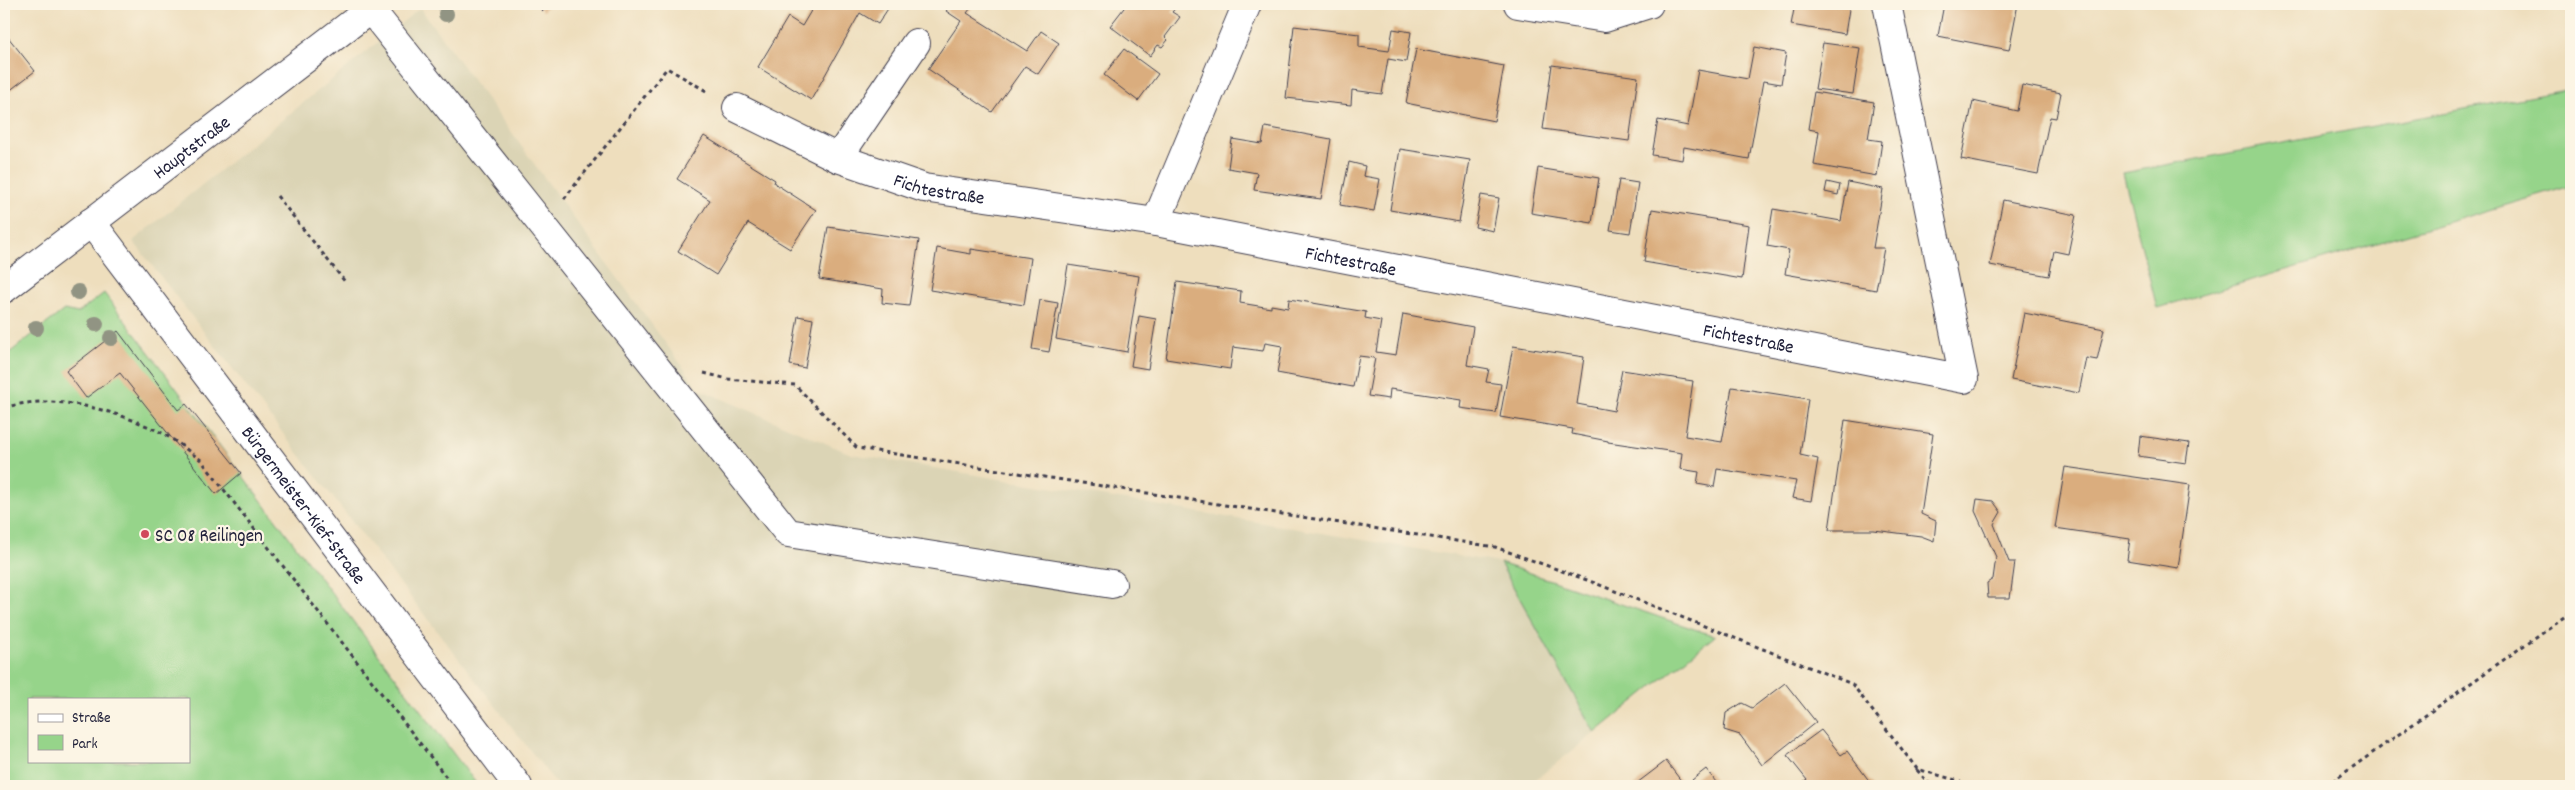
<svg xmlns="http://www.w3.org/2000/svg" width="2575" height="790" viewBox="0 0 2575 790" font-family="Dekko,sans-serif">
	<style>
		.built { fill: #dbd4b5 }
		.green { fill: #96d48a; stroke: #5c7b62; fill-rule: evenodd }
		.building { fill: #daad7e }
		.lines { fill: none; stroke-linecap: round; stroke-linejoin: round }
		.minor-casing { stroke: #413e4e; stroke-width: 30 }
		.path { stroke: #413e4e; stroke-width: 3; stroke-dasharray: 4 4; stroke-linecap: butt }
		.minor { stroke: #fff; stroke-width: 28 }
		.tree { fill: #919483 }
		.poi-dot { fill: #d1495b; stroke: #fcf5e5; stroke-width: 2 }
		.labels { text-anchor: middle; stroke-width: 4.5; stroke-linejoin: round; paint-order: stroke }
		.street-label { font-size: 19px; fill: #22223b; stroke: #fcf5e5 }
		.poi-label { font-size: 19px; fill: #22223b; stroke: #fcf5e5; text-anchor: start }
	</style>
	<rect width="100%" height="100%" fill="#fcf5e5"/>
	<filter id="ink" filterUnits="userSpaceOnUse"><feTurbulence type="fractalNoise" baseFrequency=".02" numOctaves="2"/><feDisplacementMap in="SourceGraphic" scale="10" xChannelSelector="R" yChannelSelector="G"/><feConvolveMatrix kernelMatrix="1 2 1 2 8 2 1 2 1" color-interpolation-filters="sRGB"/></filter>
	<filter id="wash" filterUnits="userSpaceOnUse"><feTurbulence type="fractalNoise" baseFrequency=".0096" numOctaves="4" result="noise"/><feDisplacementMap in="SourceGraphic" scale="20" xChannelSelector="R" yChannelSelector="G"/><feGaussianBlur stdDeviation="1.12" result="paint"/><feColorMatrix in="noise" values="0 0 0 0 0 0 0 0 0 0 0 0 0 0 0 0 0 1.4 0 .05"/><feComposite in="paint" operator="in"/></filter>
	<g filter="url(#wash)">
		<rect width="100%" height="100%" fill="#eedebd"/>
		<path class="built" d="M420 8 699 389 851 454 1500 563 1595 733 1527 786H558L133 241Z"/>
		<path class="green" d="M2571 89V186L2157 308 2123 173Z
			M104 293 478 786H4V357L64 310 78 313ZM29 699H189V761H29Z
			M1500 563 1715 636 1595 733Z"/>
		<g id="blocks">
			<path class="building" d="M535 4H549L543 11Z
				M815 4H891L878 24 860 13 811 100 758 67 788 17 802 26Z
				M952 4H974L967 13 1027 51 1041 31 1059 43 1038 74 1025 66 992 112 928 69 961 21 946 11Z
				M1127 4H1179L1172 12 1180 17 1165 37 1168 40 1162 47 1158 45 1150 56 1110 26Z
				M1795 4H1848L1849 9 1845 34 1791 25Z
				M1944 4H2018L2009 50 1938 36Z
				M1294 26 1359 34V47L1389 51 1393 29 1411 32 1406 62 1388 59 1382 94 1352 90 1351 105 1286 98Z
				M4 32 35 71 4 95Z
				M1823 43 1860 48 1853 94 1815 89Z
				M1754 47 1786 53 1781 84 1763 81 1749 159 1684 147 1682 160 1652 155 1658 120 1688 126 1698 70 1748 79Z
				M1124 49 1158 74 1138 101 1104 75Z
				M1416 49 1504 66 1494 121 1406 103Z
				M1552 65 1638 77 1629 141 1543 129Z
				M2022 85 2061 93 2056 118 2050 117 2038 174 1961 159 1973 101 2017 111Z
				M1814 92 1874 102 1868 139 1882 141 1877 176 1814 165 1819 131 1808 129Z
				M4 96 10 105 4 110Z
				M1265 127 1331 139 1321 199 1254 190 1257 173 1228 168 1232 139 1262 144Z
				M704 136 775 180 774 183 816 210 790 249 748 223 716 275 678 251 710 200 677 179Z
				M1400 149 1470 160 1459 222 1390 210Z
				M1349 162 1365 166 1363 176 1380 179 1374 211 1340 205Z
				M1538 168 1599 178 1592 223 1531 213Z
				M1619 180 1638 183 1630 233 1610 230Z
				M1827 182 1840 185 1838 195 1825 192Z
				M1848 182 1883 189 1873 248H1884L1876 290 1785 274 1789 250 1767 246 1773 209 1841 221Z
				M1481 195 1499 198 1493 231 1475 227Z
				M2003 200 2076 215 2068 254 2054 251 2049 276 1990 265Z
				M1652 209 1749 225 1742 279 1644 262Z
				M828 227 919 240 909 306 882 303 883 289 819 279Z
				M937 248 971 254V249L1031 258 1024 305 930 290Z
				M1068 265 1139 276 1127 352 1056 339Z
				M1177 282 1241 291 1240 303 1271 308V305L1288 308 1289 299 1366 312 1365 318 1381 321 1376 352 1396 355 1403 314 1473 327 1467 365 1489 369 1486 382 1501 384 1496 413 1460 408 1461 400 1390 389 1389 399 1368 396 1375 358 1359 356 1353 387 1277 373 1282 346 1265 343 1263 351 1233 347 1230 369 1166 359Z
				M1040 300 1058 303 1049 352 1032 349Z
				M2024 313 2104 329 2097 360 2086 358 2079 393 2011 380Z
				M798 316 813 319 805 368 790 365Z
				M1139 316 1156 319 1148 369 1131 366Z
				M118 331 178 410 186 404 241 473 216 494 120 373 86 398 66 371Z
				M1513 346 1584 357 1577 404 1614 411 1622 370 1693 381 1685 436 1722 442 1732 387 1808 399 1800 455 1818 459 1811 501 1792 498 1796 481 1717 469 1714 487 1697 484 1699 472 1680 469 1682 453 1608 442V441L1572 434 1573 429 1500 417Z
				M1845 420 1933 434 1921 514 1936 521 1934 541 1921 536 1874 530H1829Z
				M2140 436 2189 443 2186 463 2138 456Z
				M2065 467 2190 485 2178 568 2127 560 2130 539 2055 528Z
				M1977 499 1993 501 2001 512 1994 524 2009 562H2015L2010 598H1988L1987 583 1993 579 1996 557 1975 511Z
				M1785 683 1816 722 1762 765 1740 735 1724 730 1726 713 1742 703 1752 708Z
				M1821 730 1841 755 1847 751 1873 786H1799L1807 780 1787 755Z
				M1666 761 1685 786H1633Z
				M1706 769 1719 786H1697L1692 780Z"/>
		</g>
	</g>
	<g filter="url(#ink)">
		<use href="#blocks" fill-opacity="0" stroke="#413e4e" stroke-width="1"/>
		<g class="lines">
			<g class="minor-casing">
				<g id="minor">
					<path id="s1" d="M1247 4 1156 222 1964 379 1887 4"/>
					<path d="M1518 4 1605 18 1649 4"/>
					<path d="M371 10 788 533 1112 584"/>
					<path id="s2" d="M737 108 838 158 924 188 1156 222"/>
					<path d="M838 158 916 43"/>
					<path id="s3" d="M91 222 518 786"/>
					<path id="s4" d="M4 289 377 4"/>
				</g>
			</g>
			<path class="path" d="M277 196 346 283
				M564 199 667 68 708 92
				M704 373 728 379 795 385 857 448 1495 547 1587 580 1852 684 1917 769 1959 781 1966 786
				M4 408C53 392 115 410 160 432 174 439 188 451 201 460L453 786
				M1917 770 1931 786
				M2326 786 2571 612"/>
			<use href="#minor" class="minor"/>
		</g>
		<g class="tree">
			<circle cx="446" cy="14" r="8"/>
			<circle cx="78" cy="292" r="8"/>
			<circle cx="96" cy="324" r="8"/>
			<circle cx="36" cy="328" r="8"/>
			<circle cx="111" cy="338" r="8"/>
		</g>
	</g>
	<circle class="poi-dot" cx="145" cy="534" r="5"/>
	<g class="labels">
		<g class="street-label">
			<text dy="7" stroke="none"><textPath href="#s4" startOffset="235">Hauptstraße</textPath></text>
			<text dy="7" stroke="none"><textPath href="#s2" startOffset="219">Fichtestraße</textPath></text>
			<text dy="7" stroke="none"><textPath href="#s1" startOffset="435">Fichtestraße</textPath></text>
			<text dy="7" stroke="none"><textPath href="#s1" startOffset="840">Fichtestraße</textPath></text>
			<text dy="7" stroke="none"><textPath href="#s3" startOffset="354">Bürgermeister-Kief-Straße</textPath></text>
		</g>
		<g class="poi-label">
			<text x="155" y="541">SC 08 Reilingen</text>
		</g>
	</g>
	<rect width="2575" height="790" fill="none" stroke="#fcf5e5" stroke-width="20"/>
	<rect x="28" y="698" width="162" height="65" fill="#fcf5e5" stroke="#a5a1a1"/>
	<rect x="38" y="714" width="25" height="8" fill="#ffffff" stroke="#a5a1a1"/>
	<text x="72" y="722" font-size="15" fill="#22223b">Straße</text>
	<rect x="38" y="735" width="25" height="15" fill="#96d48a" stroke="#a5a1a1"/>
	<text x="72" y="748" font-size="15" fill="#22223b">Park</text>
</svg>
